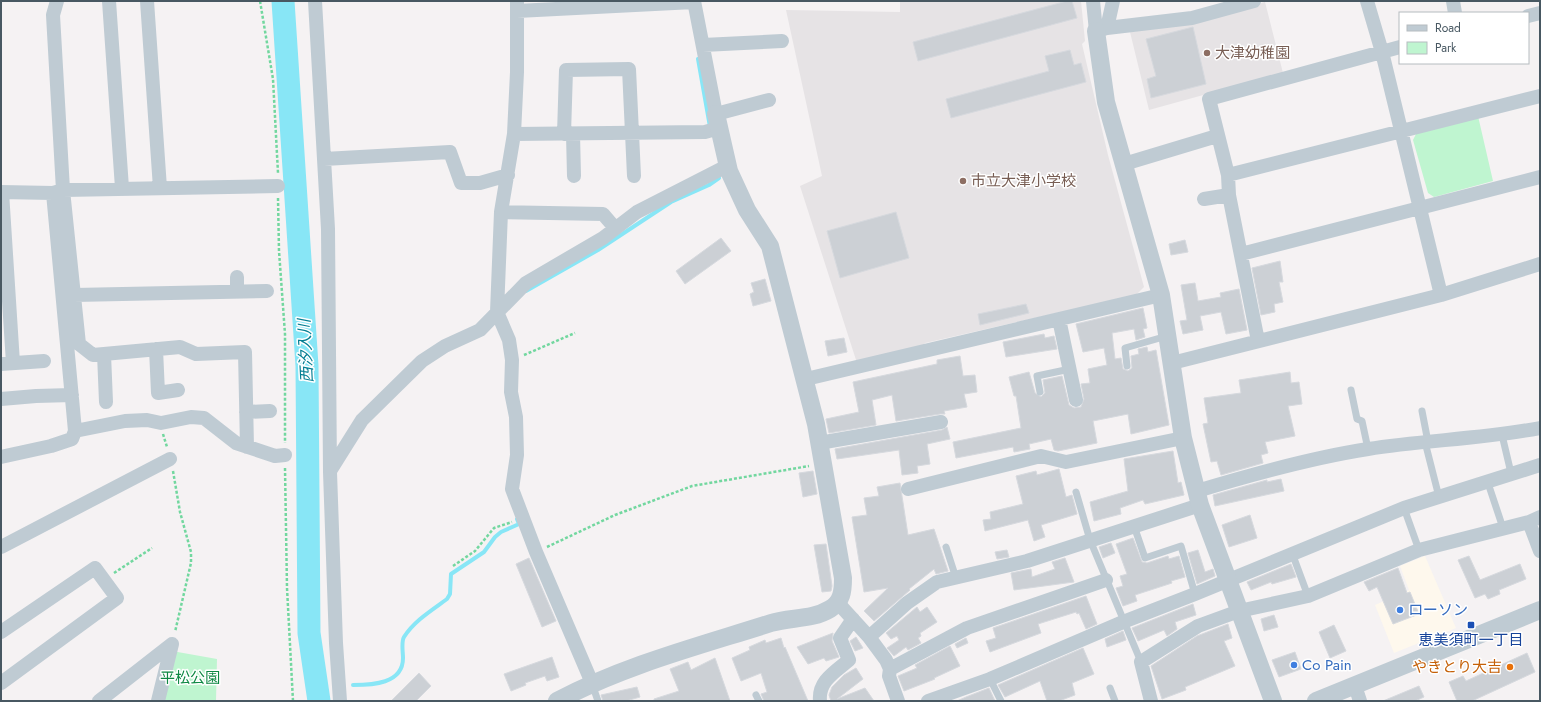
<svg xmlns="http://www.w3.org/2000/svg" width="1541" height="702" viewBox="0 0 1541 702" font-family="Jost,'Noto Sans JP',sans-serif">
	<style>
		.commercial { fill: #fef8ed }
		.education { fill: #e6e3e5 }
		.green { fill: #bff5d0 }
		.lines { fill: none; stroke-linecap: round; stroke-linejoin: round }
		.stream { stroke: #88e6f6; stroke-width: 4 }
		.river { stroke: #88e6f6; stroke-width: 23 }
		.building { fill: #ccd0d5; stroke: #d6d9de }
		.path { stroke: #72d79f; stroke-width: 2.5; stroke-dasharray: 3 2; stroke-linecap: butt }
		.service { stroke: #bfcbd3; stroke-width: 7 }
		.minor { stroke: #bfcbd3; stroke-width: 14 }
		.tertiary { stroke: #bfcbd3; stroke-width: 18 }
		.education-dot { fill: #8d6e63; stroke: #fff; stroke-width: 1.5 }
		.shop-dot { fill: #3f7fe0; stroke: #fff; stroke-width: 1.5 }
		.transit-dot { fill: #1a4fb4; stroke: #fff; stroke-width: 1.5 }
		.food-dot { fill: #e8710a; stroke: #fff; stroke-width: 1.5 }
		.labels { text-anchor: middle; stroke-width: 3; stroke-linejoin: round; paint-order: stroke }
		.education-label { font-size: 15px; fill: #785e54; stroke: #fff; text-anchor: start }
		.shop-label { font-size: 15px; fill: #366cbe; stroke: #fff; text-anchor: start }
		.transit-label { font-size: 15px; fill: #164399; stroke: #fff }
		.food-label { font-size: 15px; fill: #c56008; stroke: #fff; text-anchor: end }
		.park-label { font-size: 15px; fill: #0e8843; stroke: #fff }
		.water-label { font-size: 16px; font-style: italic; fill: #047e92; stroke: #fff }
	</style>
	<rect width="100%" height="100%" fill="#f5f2f3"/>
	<path class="commercial" d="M1425 556 1456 628 1394 653 1375 605 1409 590 1400 566Z"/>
	<path class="education" d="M900 1H1081L1085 41 1082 44 1108 155 1144 287 1136 295 925 343 923 346 857 363 800 186 822 176 786 10 900 12Z
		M1265 2 1283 73 1149 110 1130 32 1193 23Z"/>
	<path class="green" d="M1478 116 1493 181 1434 197 1428 193 1413 140 1417 132Z
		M172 651 217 659 216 701H161Z"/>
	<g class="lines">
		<path class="stream" d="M698 59 710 127
			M526 291 598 250 671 202 709 185 719 178
			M353 685C372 685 403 684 403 658 403 652 401 642 404 637 414 621 432 610 447 599L450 594 451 574 484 552 495 537 501 532 519 524 517 519"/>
		<path class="river" d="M283 1 307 366 309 633 319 701"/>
	</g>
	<path class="building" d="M1067 1H1072L1077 18 918 61 913 42Z
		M1193 27 1206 84 1151 98 1147 79 1156 76 1146 39Z
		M1070 50 1074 65 1081 63 1086 82 951 118 946 99 1049 71 1045 56Z
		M896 212 909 258 840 278 827 231Z
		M721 238 731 251 685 284 676 271Z
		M1185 240 1188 252 1171 255 1169 244Z
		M1280 261 1283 282H1279L1283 302 1274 304 1275 312 1261 315 1252 268Z
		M765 279 771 301 753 306 750 294 754 292 751 283Z
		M1195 283 1198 301 1221 297 1220 293 1239 289 1247 330 1226 334 1221 312 1200 316 1203 330 1183 334 1180 321 1187 320 1181 285Z
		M1026 304 1029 313 980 325 978 314Z
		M1143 308 1147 328 1143 329 1145 337 1136 340 1134 329 1112 333 1115 359 1121 358 1123 369 1128 371 1132 368 1131 356 1139 354 1138 349 1147 347 1148 352 1156 350 1169 425 1131 434 1128 414 1093 421 1097 443 1058 451 1054 450 1051 439 1029 444 1030 449 1014 452 1013 447 956 458 953 442 1021 428 1016 396H1014L1009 377 1029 372 1035 393 1041 397 1045 393 1043 380 1062 376 1069 405 1074 408 1081 407 1084 399 1081 384 1090 383 1088 369 1107 365 1104 348 1083 352 1076 324Z
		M1044 334 1045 338 1054 336 1057 349 1006 357 1003 342Z
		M844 338 847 352 828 356 825 341Z
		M960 356 963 376 975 375 977 392 964 394 967 407 944 411 945 414H940L896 421 892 395 872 400 876 425 829 433 826 419 859 412 853 382 937 364V360Z
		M1290 372 1291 383 1299 382 1302 404 1288 406 1295 436 1265 442 1268 453 1261 455 1263 463 1221 475 1217 461 1211 462 1203 424 1208 423 1204 398 1241 393 1239 380Z
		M947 427 950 439 927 444 930 464 917 466 918 473 902 475 899 450 837 459 835 449 942 430Z
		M1173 451 1178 483 1181 482 1184 495 1145 504 1143 500 1120 508 1121 514 1094 521 1090 502 1128 491 1124 459Z
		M1059 469 1066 497 1072 495 1077 514 1041 525 1045 537 1034 541 1028 520 985 531 983 520 991 519 990 512 1023 504 1016 476 1036 471 1037 475Z
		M813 471 817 494 803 497 799 473Z
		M1281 479 1284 491 1215 506 1213 495 1267 480V482Z
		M900 483 908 535 934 529 948 571 936 574 934 569 909 589 910 590 874 621 864 611 888 588 864 592 852 517 867 515 864 498 879 496 877 487Z
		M1250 515 1257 538 1229 547 1222 525Z
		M1133 538 1142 562 1147 563 1168 556 1169 559 1179 556 1185 577 1171 581 1172 583 1135 595 1137 601 1123 606 1116 588 1123 586 1120 576 1127 574 1116 544Z
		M1111 543 1115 553 1103 558 1099 547Z
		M826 544 832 586 831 591 822 592 814 545Z
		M1007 550 1009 557 997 559 995 552Z
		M1198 550 1205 572 1213 569 1215 576 1197 584 1188 553Z
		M1469 556 1480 580 1520 564 1526 579 1499 590 1500 594 1488 599 1485 594 1475 598 1458 560Z
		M529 558 556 621 542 627 516 564Z
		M1065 558 1074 582 1014 590 1011 573 1031 569 1032 577 1055 569 1052 562Z
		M1291 564 1296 577 1272 584 1271 582 1251 590 1247 582Z
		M1398 568 1407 593 1410 592 1419 614 1393 624 1377 587 1369 591 1364 582Z
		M1086 596 1097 624 1086 629 1079 613 1077 614 1076 612 1038 624 1041 633 990 652 986 641 996 638 993 628Z
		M1193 604 1196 615 1175 622 1177 629 1167 636 1164 630 1138 641 1132 628Z
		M917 607 920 612 927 607 937 622 920 633 921 636 918 638 921 643 908 650 906 647 894 656 887 648 899 640 897 636 891 639 886 633Z
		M1274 615 1278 627 1264 631 1261 619Z
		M1228 624 1232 638 1224 641 1235 666 1185 687 1186 690 1162 699 1151 666 1197 636Z
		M1334 625 1346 651 1330 658 1319 632Z
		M1123 631 1126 640 1107 647 1105 639Z
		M833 633 832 641 839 657 826 661 824 658 808 664 797 647Z
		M856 637 863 648 855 651 850 641Z
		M781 638 784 648 785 647 808 701H764L761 694 767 692 761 673 741 681 732 658 750 650 749 647 765 640 766 643Z
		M966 638 968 643 957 648 955 644Z
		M950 646 960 666 934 678 935 679 904 691 898 676 917 668 915 665Z
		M1083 648 1094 674 1072 683 1075 695 1059 701H1047L1040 681 1005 697 998 685Z
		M1295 652 1301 669 1279 677 1272 660Z
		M1527 653 1535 672 1472 701H1457L1449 682 1463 676 1466 681Z
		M552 657 559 677 547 681 545 676 525 683 526 685 511 691 504 674Z
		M715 658 730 701H654V699L679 691 670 669 688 662 691 670Z
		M856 668 863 679 837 699 865 688 874 701H831L829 695 832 687 844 675Z
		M419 673 431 686 416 701H391Z
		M1419 686 1424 697 1415 701H1383Z
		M637 687 640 697 626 701H603L601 695Z
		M989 688 995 701H957L966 697Z"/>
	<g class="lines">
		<path class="path" d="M260 1 273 79 278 173
			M278 198 279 251 285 334V443
			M524 355 575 333
			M163 434 167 447
			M285 468 287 588 293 701
			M173 471 180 512 191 552V563L175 632
			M547 547 615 515 692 486 809 466
			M453 566 475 551 494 528 512 522
			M114 573 152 548"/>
		<path class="service" d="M1127 366 1125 348 1167 336
			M1351 390 1357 419 1362 421 1368 449
			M1040 392 1037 376 1070 369
			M1422 411 1428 442
			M1502 435 1511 473
			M1425 442 1439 497
			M1487 480 1503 528
			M1076 492 1090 540 1141 662
			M1404 508 1419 550
			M1134 526 1145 558 1181 546 1195 594
			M946 547 956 578
			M1292 553 1308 596
			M990 679 1001 701
			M592 684 598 701
			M1110 688 1115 701
			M756 695 759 701"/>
		<path class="minor" d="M57 1 53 15 63 190 79 344 93 355 180 347 196 354 245 352 247 447
			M109 1 122 188
			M147 1 160 188
			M315 1 328 229 330 472 336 643 340 701
			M517 1V72L514 134 501 212 497 312 509 340 512 360 511 392 516 417 517 455 512 489 536 552 592 683
			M694 1 716 114 769 100
			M1093 1 1096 31 1107 28 1192 18 1254 1
			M1367 1 1382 52 1441 295
			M1453 1 1455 13
			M517 11 694 2
			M1528 16 1540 13
			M1107 28 1113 1
			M703 45 782 41
			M514 134 705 132 719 128
			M564 134 566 70 629 69 634 176
			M573 134 574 176
			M324 159 450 152 461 183H480L508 175
			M1124 164 1217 136
			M1228 175 1540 96
			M1 192 53 193 63 190 278 186
			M2 192 13 363
			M1204 199 1229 195
			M501 212 603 214 615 228
			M1241 254 1540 177
			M237 277V292
			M74 295 267 291
			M1059 319 1076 400
			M1258 341 1229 195 1228 175 1209 99 1400 47
			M156 349 158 393 178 390
			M104 354 106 402
			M1172 363 1441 295 1540 264
			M1 364 44 361
			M806 379 1161 295
			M1 399 36 396 72 395
			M246 412 270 411
			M75 431 125 421 147 420 161 423 191 417 204 418 236 443 275 456 285 455
			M819 443 941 422
			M1 457 51 446 72 439 75 431 53 193
			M330 471 362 420 422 361 445 346 480 330 526 283 603 238 637 212 727 166
			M908 489 1041 456 1066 462 1183 438
			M1197 491C1253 474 1310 458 1368 449 1425 440 1483 439 1540 428
			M1529 522 1540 551
			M1 547 170 459
			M838 603 869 637 886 660 890 669 889 676 898 701
			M1 632 95 568 117 598 1 683
			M869 637 907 603 937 582 1027 561 1200 505
			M890 669 967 628 1106 580
			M1355 686 1360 701
			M99 701 172 644
			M158 701 172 644
			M820 701C818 681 835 672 849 660L840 638 853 619
			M928 701 990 679 1123 622 1195 594 1404 508 1540 465
			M1151 701 1141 662 1198 626 1239 611 1308 596 1419 550 1529 522 1540 517"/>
		<path class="tertiary" d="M1096 31 1106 102 1161 295 1183 438 1200 505 1273 701
			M557 701C625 665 699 646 771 623 790 617 812 620 830 609 842 602 843 591 843 578L816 424 770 246 747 210 729 171 716 114
			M1316 701 1540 610"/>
	</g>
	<g class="education-dot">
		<circle cx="1207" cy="53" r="4"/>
		<circle cx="963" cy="181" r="4"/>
	</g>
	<g class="shop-dot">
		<circle cx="1400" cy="610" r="4"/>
		<circle cx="1294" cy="665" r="4"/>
	</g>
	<rect class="transit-dot" x="1467" y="621" width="8" height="8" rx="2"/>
	<circle class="food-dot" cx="1510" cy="667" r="4"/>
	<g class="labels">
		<g class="education-label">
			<text x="1215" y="58">大津幼稚園</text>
			<text x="971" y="186">市立大津小学校</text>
		</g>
		<g class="shop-label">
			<text x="1408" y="615">ローソン</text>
			<text x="1302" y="670">Co Pain</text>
		</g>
		<g class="transit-label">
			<text x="1471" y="645">恵美須町一丁目</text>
		</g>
		<g class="food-label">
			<text x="1502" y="672">やきとり大吉</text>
		</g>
		<g class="park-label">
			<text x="190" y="683">平松公園</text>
		</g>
		<g class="water-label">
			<text transform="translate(305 351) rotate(-93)" y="6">西汐入川</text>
		</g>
	</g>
	<rect width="1541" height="702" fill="none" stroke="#485862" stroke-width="4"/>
	<rect x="1399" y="12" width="130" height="52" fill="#ffffff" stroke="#b6bcc0"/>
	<rect x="1407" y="25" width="20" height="6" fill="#bfcbd3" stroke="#b6bcc0"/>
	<text x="1435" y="32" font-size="12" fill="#485862">Road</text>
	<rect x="1407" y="42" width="20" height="12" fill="#bff5d0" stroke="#b6bcc0"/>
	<text x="1435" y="52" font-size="12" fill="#485862">Park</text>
</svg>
